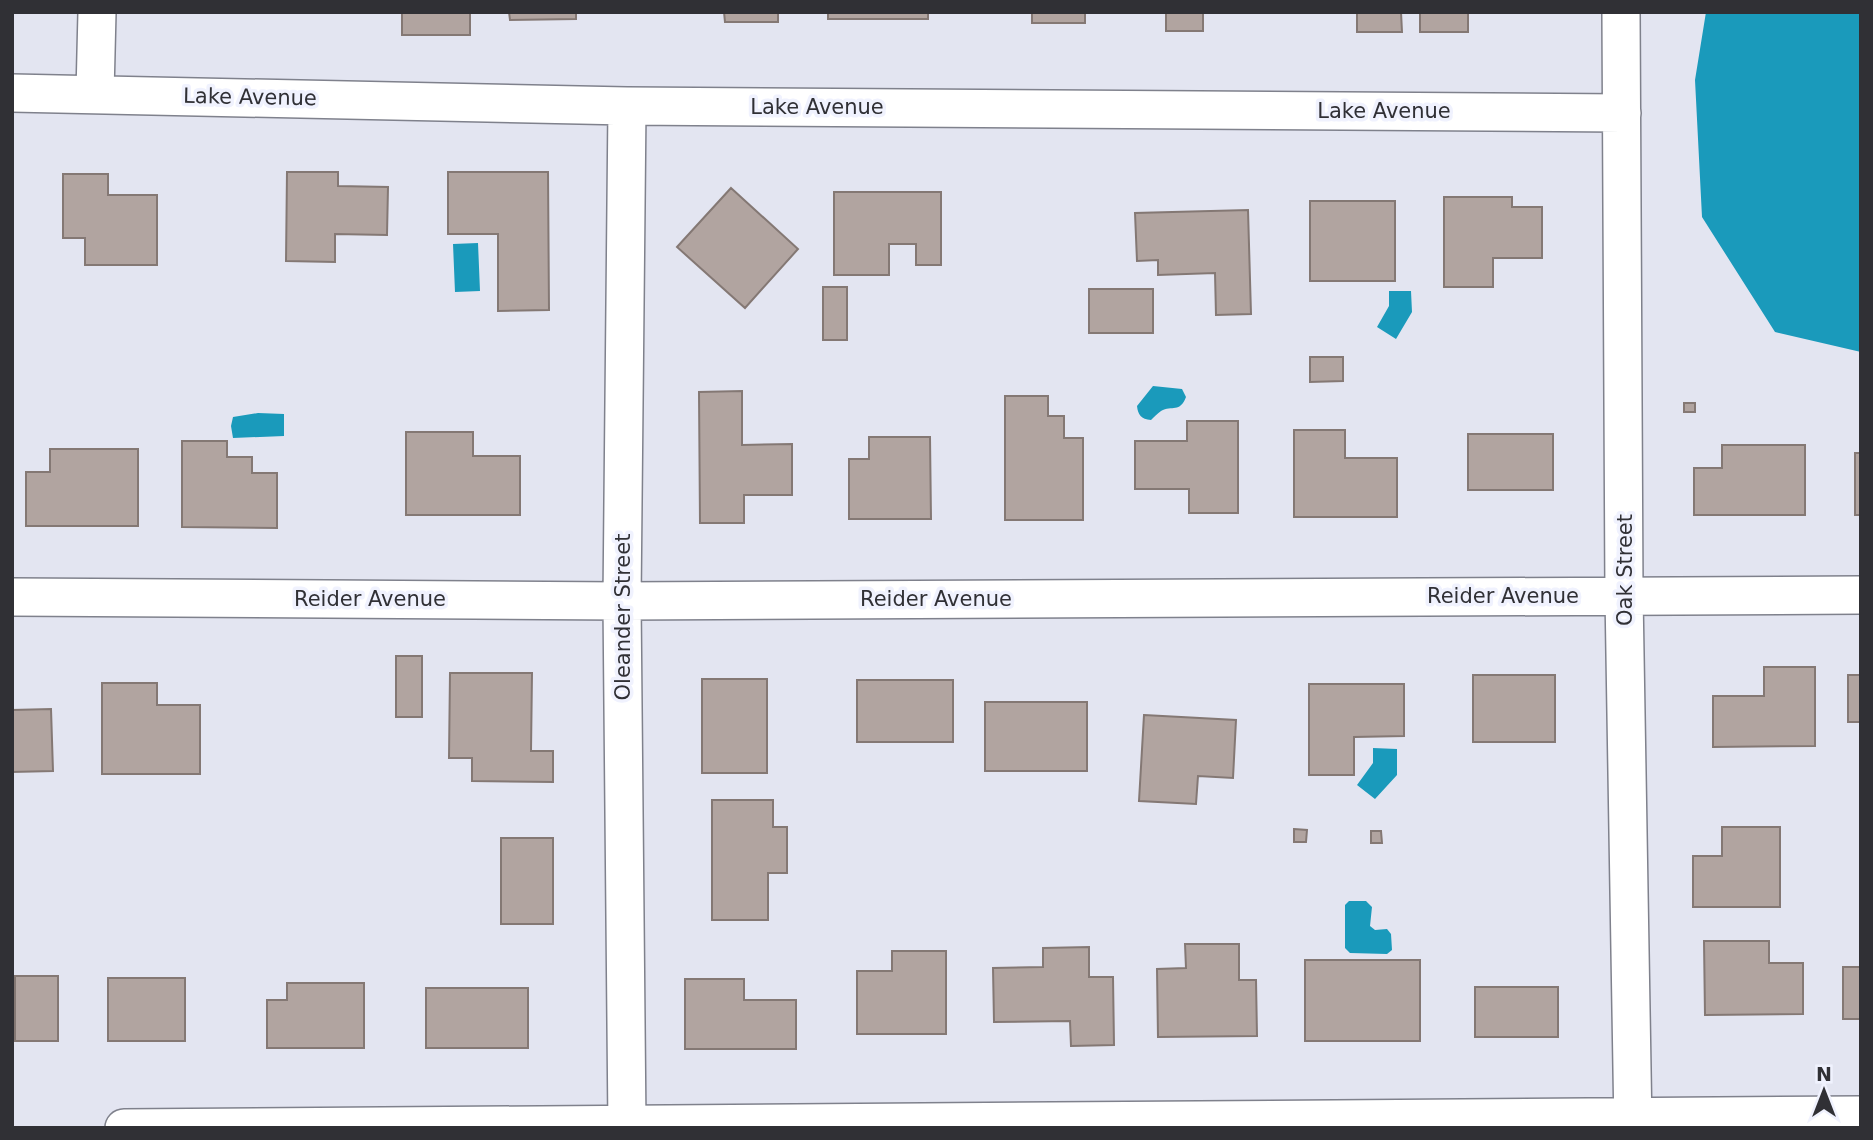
<svg xmlns="http://www.w3.org/2000/svg" width="1873" height="1140" viewBox="0 0 1873 1140" font-family="'DejaVu Sans',sans-serif">
	<style>
		.water { fill: #1a9abb }
		.building { fill: #b1a4a0; stroke: #847874; stroke-width: 2 }
		.lines { fill: none; stroke-linecap: round; stroke-linejoin: round }
		.minor-casing { stroke: #7f818c; stroke-width: 40 }
		.minor { stroke: #fff; stroke-width: 37 }
		.labels { text-anchor: middle; stroke-width: 7; stroke-linejoin: round; paint-order: stroke }
		.street-label { font-size: 21px; fill: #303035; stroke: #f0f2fe }
	</style>
	<rect width="100%" height="100%" fill="#e3e5f1"/>
	<path class="water" d="M1706 12H1861V352L1775 332 1702 217 1695 80Z
		M478 243 480 291 455 292 453 244Z
		M1389 291H1411L1412 312 1396 339 1377 327 1389 306Z
		M1153 386 1182 389 1186 397C1180 413 1172 405 1161 411 1157 414 1154 417 1151 420 1141 419 1138 415 1137 406Z
		M258 413 284 414V436L233 438 231 426 233 417Z
		M1373 748 1397 749V775L1375 799 1357 785 1373 763Z
		M1349 901H1366L1372 907 1370 926 1375 930 1387 929 1391 934 1392 950 1387 954 1350 953 1345 948V905Z"/>
	<path class="building" d="M402 12H470V35H402Z
		M509 12H576V19L510 20Z
		M724 12H778V22H725Z
		M828 12H928V19H828Z
		M1032 12H1085V23H1032Z
		M1166 12H1203V31H1166Z
		M1357 12H1401L1402 32H1357Z
		M1420 12H1468V32H1420Z
		M287 172H338V186L388 187 387 235 335 234V262L286 261Z
		M448 172H548L549 310 498 311V234H448Z
		M63 174H108V195H157V265H85V238H63Z
		M731 188 798 249 745 308 677 247Z
		M834 192H941V265H916V244H889V275H834Z
		M1444 197H1512V207H1542V258H1493V287H1444Z
		M1310 201H1395V281H1310Z
		M1248 210 1251 314 1216 315 1215 273 1158 275V260L1137 261 1135 213Z
		M823 287H847V340H823Z
		M1089 289H1153V333H1089Z
		M1310 357H1343V381L1310 382Z
		M742 391V445L792 444V495H744V523H700L699 392Z
		M1005 396H1048V416H1064V438H1083V520H1005Z
		M1684 403H1695V412H1684Z
		M1187 421H1238V513H1189V489H1135V441H1187Z
		M1294 430H1345V458H1397V517H1294Z
		M406 432H473V456H520V515H406Z
		M1468 434H1553V490H1468Z
		M869 437H930L931 519H849V459H869Z
		M182 441H227V457H252V473H277V528L182 527Z
		M1722 445H1805V515H1694V468H1722Z
		M50 449H138V526H26V472H50Z
		M1855 453H1861V515H1855Z
		M396 656H422V717H396Z
		M1764 667H1815V746L1713 747V696H1764Z
		M450 673H532L531 751H553V782L472 781V758H449Z
		M1473 675H1555V742H1473Z
		M1848 675H1861V722H1848Z
		M702 679H767V773H702Z
		M857 680H953V742H857Z
		M102 683H157V705H200V774H102Z
		M1309 684H1404V736L1354 737V775H1309Z
		M985 702H1087V771H985Z
		M51 709 53 771 12 772V710Z
		M1144 715 1236 720 1233 778 1198 776 1196 804 1139 801Z
		M712 800H773V827H787V873H768V920H712Z
		M1722 827H1780V907H1693V856H1722Z
		M1294 829 1307 830 1306 842H1294Z
		M1371 831H1381L1382 843H1371Z
		M501 838H553V924H501Z
		M1704 941H1769V963H1803V1014L1705 1015Z
		M1185 944H1239V980H1256L1257 1036 1158 1037 1157 969 1186 968Z
		M1089 947V977H1113L1114 1045 1071 1046 1070 1021 994 1022 993 968 1043 967V948Z
		M892 951H946V1034H857V971H892Z
		M1305 960H1420V1041H1305Z
		M1843 967H1861V1019H1843Z
		M15 976H58V1041H15Z
		M108 978H185V1041H108Z
		M685 979H744V1000H796V1049H685Z
		M287 983H364V1048H267V1000H287Z
		M1475 987H1558V1037H1475Z
		M426 988H528V1048H426Z"/>
	<g class="lines">
		<g class="minor-casing">
			<path id="minor" d="M1621 12 1624 595 1633 1128
				M12 93 627 106 1622 113
				M95 93 97 12
				M627 106 622 601 627 1128
				M12 597 622 601 1861 595
				M124 1128 1861 1115"/>
		</g>
		<use href="#minor" class="minor"/>
	</g>
	<g class="labels">
		<g class="street-label">
			<text transform="translate(250 97) rotate(1)" y="7">Lake Avenue</text>
			<text x="817" y="114">Lake Avenue</text>
			<text x="1384" y="118">Lake Avenue</text>
			<text transform="translate(1625 570) rotate(-90)" y="7">Oak Street</text>
			<text x="1503" y="603">Reider Avenue</text>
			<text x="370" y="606">Reider Avenue</text>
			<text x="936" y="606">Reider Avenue</text>
			<text transform="translate(623 617) rotate(-90)" y="7">Oleander Street</text>
		</g>
	</g>
	<rect width="1873" height="1140" fill="none" stroke="#303035" stroke-width="28"/>
	<g transform="translate(1824 1091)" stroke="#f0f2fe" stroke-width="5" paint-order="stroke">
	<path d="M0-5L12 26L0 18L-12 26Z" fill="#303035"/>
	<text y="-10" font-size="19" font-weight="bold" text-anchor="middle" fill="#303035">N</text>
	</g>
</svg>
